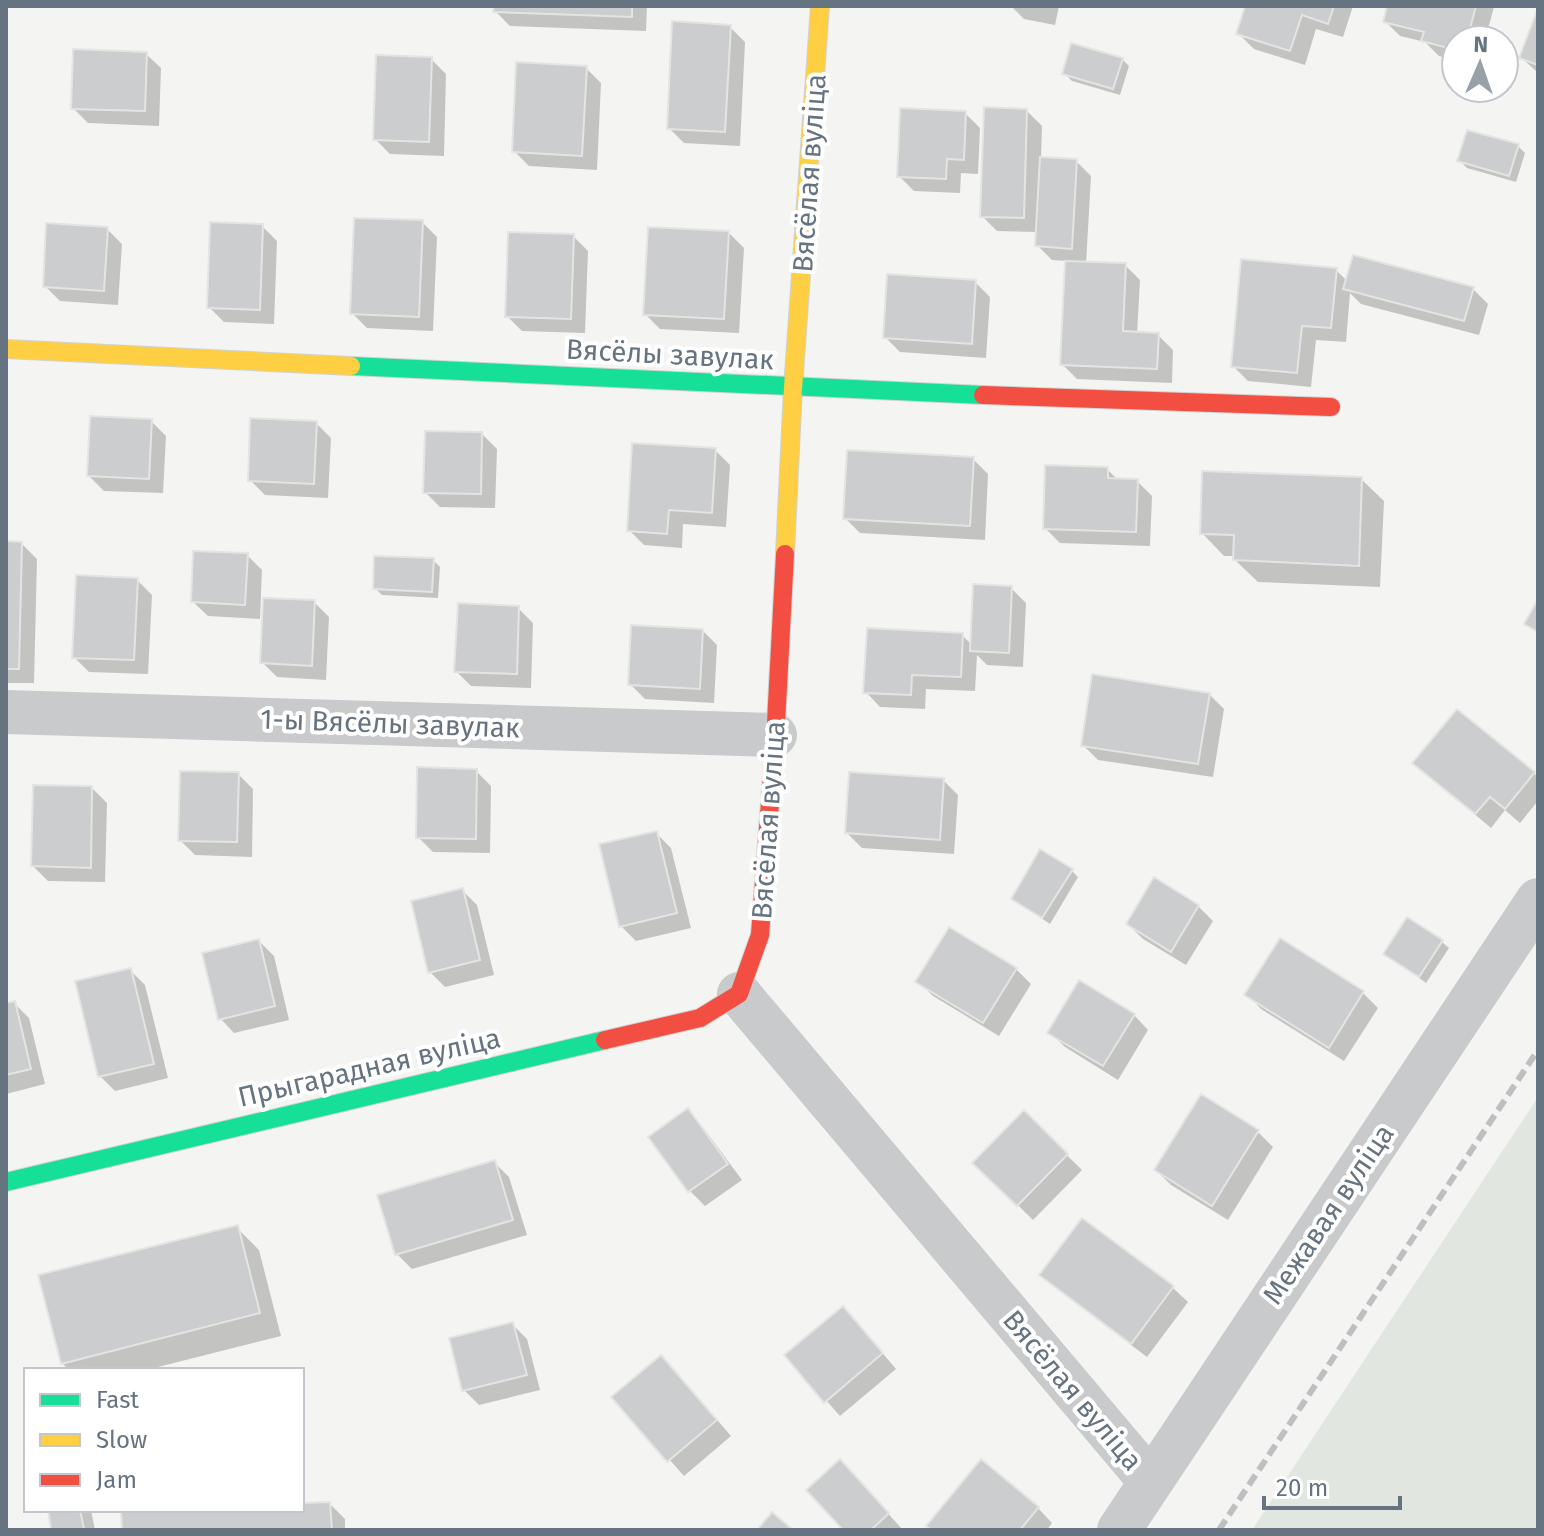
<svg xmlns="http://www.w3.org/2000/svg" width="1544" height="1536" viewBox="0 0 1544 1536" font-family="'Fira Sans',sans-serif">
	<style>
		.green { fill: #e2e6e1 }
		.shadow { fill: #0003 }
		.building { fill: #cbcdce; stroke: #e4e4e3; stroke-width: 2 }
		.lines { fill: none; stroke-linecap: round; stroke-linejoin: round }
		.fast-casing { stroke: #d1d2d2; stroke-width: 20 }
		.slow-casing { stroke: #d1d2d2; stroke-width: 20 }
		.jam-casing { stroke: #d1d2d2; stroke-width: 20 }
		.street { stroke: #c9cacb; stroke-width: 44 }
		.fast { stroke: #16e098; stroke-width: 18 }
		.slow { stroke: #ffcf43; stroke-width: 18 }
		.jam { stroke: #f24e42; stroke-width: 18 }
		.rail { stroke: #bebfc1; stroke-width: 6; stroke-dasharray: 12 6; stroke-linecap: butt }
		.labels { text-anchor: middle; stroke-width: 8; stroke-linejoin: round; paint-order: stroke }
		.street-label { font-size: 28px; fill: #667481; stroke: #fff }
	</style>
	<rect width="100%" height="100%" fill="#f4f4f3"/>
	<path class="green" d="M1538 1097V1530H1252Z"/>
	<path class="shadow" d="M496 6H647L646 31 510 26 495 11Z
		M1011 6H1059L1055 25 1024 19Z
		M1247 6H1353L1343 37 1316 29 1305 65 1254 49 1239 34Z
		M1389 6H1493L1494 7 1485 40H1456V60L1439 56 1425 42 1400 36 1385 21Z
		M1538 14V73L1522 58Z
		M730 27 745 42 740 146 684 143 669 128Z
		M146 54 161 68 159 126 88 123 73 108Z
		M431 59 446 74 444 156 390 154 375 139Z
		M1122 59 1129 66 1120 95 1072 81 1065 74Z
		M586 68 601 83 597 170 529 166 514 151Z
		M1027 111 1042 126 1041 159 1076 161 1091 176 1086 264 1125 265 1140 280 1137 334 1158 335 1173 350 1172 383 1077 379 1062 364 1067 261 1052 260 1037 245 1038 232 997 231 982 216Z
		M965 113 980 128 978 174 961 173 960 193 914 191 899 176Z
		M1518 146 1525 153 1516 182 1467 168 1460 161Z
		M422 222 437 237 433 331 367 328 352 313Z
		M262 226 277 241 274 324 224 322 209 307Z
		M107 229 122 244 118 305 60 301 45 286Z
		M729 233 744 248 739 333 660 329 645 314Z
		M573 236 588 251 585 333 522 331 507 316Z
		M1336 270 1348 282 1473 289 1488 304 1479 335 1361 304 1350 293 1346 342 1316 340 1311 387 1248 381 1233 366Z
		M975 282 990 297 986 358 900 352 885 337Z
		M151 421 166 436 163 493 104 491 89 476Z
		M316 423 331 438 328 498 265 495 250 480Z
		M482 434 497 449 495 508 440 507 425 492Z
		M715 450 730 465 726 527 683 524 682 548 644 545 629 530Z
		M973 459 988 474 985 540 860 533 845 518Z
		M1107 469 1118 480 1137 481 1152 496 1150 546 1060 543 1045 528Z
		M1361 479 1384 501 1380 587 1258 582 1235 560 1236 556H1224L1202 533Z
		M6 543 22 544 37 559 34 683H6Z
		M247 555 262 570 260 619 208 616 193 602Z
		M433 560 440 567 438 598 382 595 375 588Z
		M137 580 152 595 148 674 89 672 74 657Z
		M1011 588 1026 603 1023 667 987 665 977 655 975 691 926 689 925 709 880 707 866 692 962 635 972 645Z
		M314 602 329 617 326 680 277 677 262 662Z
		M518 608 533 623 531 688 471 686 456 671Z
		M702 630 717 645 714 703 645 699 630 684Z
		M1209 694 1224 709 1213 777 1098 760 1083 745Z
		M1414 763 1534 773 1538 778V801L1520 823 1505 810 1491 828Z
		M476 771 491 786 490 853 433 852 418 837Z
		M238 774 253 789 252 857 195 855 180 840Z
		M943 780 958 795 954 854 862 848 847 833Z
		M92 788 107 803 105 882 48 881 33 866Z
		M656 833 671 848 691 928 636 941 621 926Z
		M1071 870 1078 877 1050 924 1013 899Z
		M462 890 477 905 494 975 445 987 430 972Z
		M1198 906 1213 921 1186 965 1143 939 1128 924Z
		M259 941 274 956 289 1020 234 1033 220 1018Z
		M1280 941 1363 993 1378 1008 1344 1061 1261 1009 1247 994Z
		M1442 942 1449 948 1426 983 1386 954Z
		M1016 969 1031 984 999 1036 933 996 918 981Z
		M130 970 145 985 168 1078 115 1091 100 1076Z
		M14 1003 29 1018 45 1084 6 1094V1005Z
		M1134 1015 1148 1030 1118 1080 1065 1047 1050 1032Z
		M1202 1097 1258 1132 1273 1147 1228 1220 1171 1185 1156 1170Z
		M687 1111 702 1126 742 1180 705 1206 690 1191 650 1138Z
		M1024 1113 1082 1170 1033 1220 975 1163Z
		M494 1162 509 1177 527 1235 412 1269 397 1254Z
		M1083 1220 1173 1288 1188 1302 1147 1357 1057 1289 1042 1274Z
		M237 1228 259 1250 281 1336 146 1370H69L62 1363Z
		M857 1323 896 1369 840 1416 787 1356Z
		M512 1324 527 1339 540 1390 479 1405 464 1390Z
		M676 1372 731 1436 684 1476 614 1397Z
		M855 1477 902 1529V1530H845Z
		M330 1504 345 1519V1530H124L123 1513 302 1510V1505Z
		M1038 1508 1052 1523 1047 1530H933Z
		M50 1510H91L95 1530H53Z"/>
	<path class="building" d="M494 6H632V17L493 12Z
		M1245 6H1334L1328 24 1302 15 1290 51 1236 34Z
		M1387 6H1476L1467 40H1456V50L1421 41 1424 32 1383 22Z
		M1538 8V65L1519 58Z
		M672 21 731 25 725 132 667 129Z
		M1071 43 1123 58 1113 89 1062 74Z
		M73 49 147 52 145 111 71 109Z
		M376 55 432 57 429 142 373 140Z
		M516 62 587 66 582 156 512 152Z
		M984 107 1027 109 1024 218 980 217Z
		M900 108 966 111 964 160 947 159 946 179 897 177Z
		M1467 130 1519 144 1509 176 1457 161Z
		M1040 157 1077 159 1072 249 1035 246Z
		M354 218 423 220 419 317 350 314Z
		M210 222 263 224 260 310 207 308Z
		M46 223 108 227 104 291 43 287Z
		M648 227 729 231 724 319 643 315Z
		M508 232 574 234 571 319 505 317Z
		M1353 255 1474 287 1464 321 1343 289Z
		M1241 259 1337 268 1331 328 1302 326 1297 373 1231 367Z
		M1065 261 1126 263 1123 331 1159 333 1157 369 1060 365Z
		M887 274 976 280 972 344 883 338Z
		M90 416 152 419 149 479 87 476Z
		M250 418 317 421 314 484 248 481Z
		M425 431 482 432 481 494 423 493Z
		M632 443 716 448 712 513 669 510 667 534 627 531Z
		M847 450 974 457 970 526 843 519Z
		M1045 465 1108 467V478L1138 479 1136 532 1043 529Z
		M1202 471 1362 477 1359 566 1233 560 1234 535 1200 534Z
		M6 541 22 542 19 669H6Z
		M193 551 248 553 245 605 191 602Z
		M374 556 434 558 432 592 373 589Z
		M76 575 138 578 134 660 72 658Z
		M973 584 1012 586 1009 653 970 651Z
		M263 598 315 600 312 666 260 663Z
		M1538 599V632L1524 624Z
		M458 603 519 606 517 674 454 672Z
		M631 625 703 629 700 689 628 685Z
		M867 628 963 633 961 677 912 675 911 695 863 693Z
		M1092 674 1210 693 1198 764 1081 746Z
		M1457 709 1535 772 1505 809 1490 797 1475 814 1412 763Z
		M417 767 477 769 476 839 416 838Z
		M180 771 239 772 237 842 178 841Z
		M849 772 944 778 940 840 845 833Z
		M33 785 92 786 91 868 31 866Z
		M657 831 677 913 619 927 599 844Z
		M1040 849 1073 869 1042 918 1011 899Z
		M1154 877 1199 905 1171 952 1126 924Z
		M463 888 480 960 428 973 411 901Z
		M1407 917 1443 940 1419 977 1383 954Z
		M949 927 1017 968 983 1023 915 982Z
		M1280 938 1364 991 1329 1048 1244 995Z
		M259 939 275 1006 218 1020 202 953Z
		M131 968 154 1064 98 1077 75 981Z
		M1079 980 1135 1014 1103 1066 1047 1033Z
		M15 1001 31 1069 6 1075V1003Z
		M1201 1094 1259 1130 1212 1206 1154 1170Z
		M688 1108 728 1164 688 1192 648 1137Z
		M1024 1110 1068 1154 1017 1206 972 1163Z
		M495 1160 513 1220 395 1255 377 1195Z
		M1082 1218 1174 1286 1131 1344 1039 1275Z
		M238 1225 260 1313 61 1364 38 1275Z
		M843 1306 883 1353 824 1403 784 1355Z
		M513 1322 527 1375 462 1391 449 1338Z
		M661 1355 717 1420 667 1462 611 1397Z
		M840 1459 889 1513 871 1530H843L806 1490Z
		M981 1459 1039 1507 1020 1530H931L926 1526Z
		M330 1502 332 1530H122L121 1511 302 1510V1503Z
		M48 1510H80L84 1529 51 1530Z
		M772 1512 793 1530H757Z"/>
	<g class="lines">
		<g class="fast-casing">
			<path id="fast" d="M351 366 983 395
				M6 1182 605 1040"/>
		</g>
		<g class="slow-casing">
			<path id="slow" d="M6 349 351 366
				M785 554 793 388 820 6"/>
		</g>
		<g class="jam-casing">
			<path id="jam" d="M983 395 1331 407
				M605 1040 700 1018 739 994 760 935 776 723 785 554"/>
		</g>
		<path class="street" d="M6 712 775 735
			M739 994 1150 1481
			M1119 1530 1538 900"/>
		<use href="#fast" class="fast"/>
		<use href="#slow" class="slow"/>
		<use href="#jam" class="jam"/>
		<path class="rail" d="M1219 1530 1538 1050"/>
	</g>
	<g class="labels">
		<g class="street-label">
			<text transform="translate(809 173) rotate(-86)" y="10">Вясёлая вуліца</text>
			<text transform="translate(670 354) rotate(3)" y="10">Вясёлы завулак</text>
			<text transform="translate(390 723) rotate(2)" y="10">1-ы Вясёлы завулак</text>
			<text transform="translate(768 820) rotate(-86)" y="10">Вясёлая вуліца</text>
			<text transform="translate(369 1067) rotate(-13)" y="10">Прыгарадная вуліца</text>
			<text transform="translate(1328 1214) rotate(-56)" y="10">Межавая вуліца</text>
			<text transform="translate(1073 1390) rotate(50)" y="10">Вясёлая вуліца</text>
		</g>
	</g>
	<rect width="1544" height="1536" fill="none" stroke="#667481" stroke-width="16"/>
	<rect x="24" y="1368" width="280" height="144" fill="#ffffff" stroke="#c2c7cd" stroke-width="2"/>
	<rect x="40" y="1394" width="40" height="12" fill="#16e098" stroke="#c2c7cd" stroke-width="2"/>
	<text x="96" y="1408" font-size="24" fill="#667481">Fast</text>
	<rect x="40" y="1434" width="40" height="12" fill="#ffcf43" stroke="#c2c7cd" stroke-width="2"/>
	<text x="96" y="1448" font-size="24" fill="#667481">Slow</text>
	<rect x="40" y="1474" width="40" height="12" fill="#f24e42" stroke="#c2c7cd" stroke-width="2"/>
	<text x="96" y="1488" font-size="24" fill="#667481">Jam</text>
	<g transform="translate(1480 64) rotate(2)"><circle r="38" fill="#ffffff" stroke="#c2c7cd" stroke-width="2"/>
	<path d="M0-6L14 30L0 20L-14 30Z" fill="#98a1a9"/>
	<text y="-12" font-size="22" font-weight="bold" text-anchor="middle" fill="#667481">N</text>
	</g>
	<path d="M1264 1496v12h136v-12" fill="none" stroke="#667481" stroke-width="4"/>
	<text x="1276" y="1496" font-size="24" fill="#667481" stroke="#ffffff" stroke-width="6" paint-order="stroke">20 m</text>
</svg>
